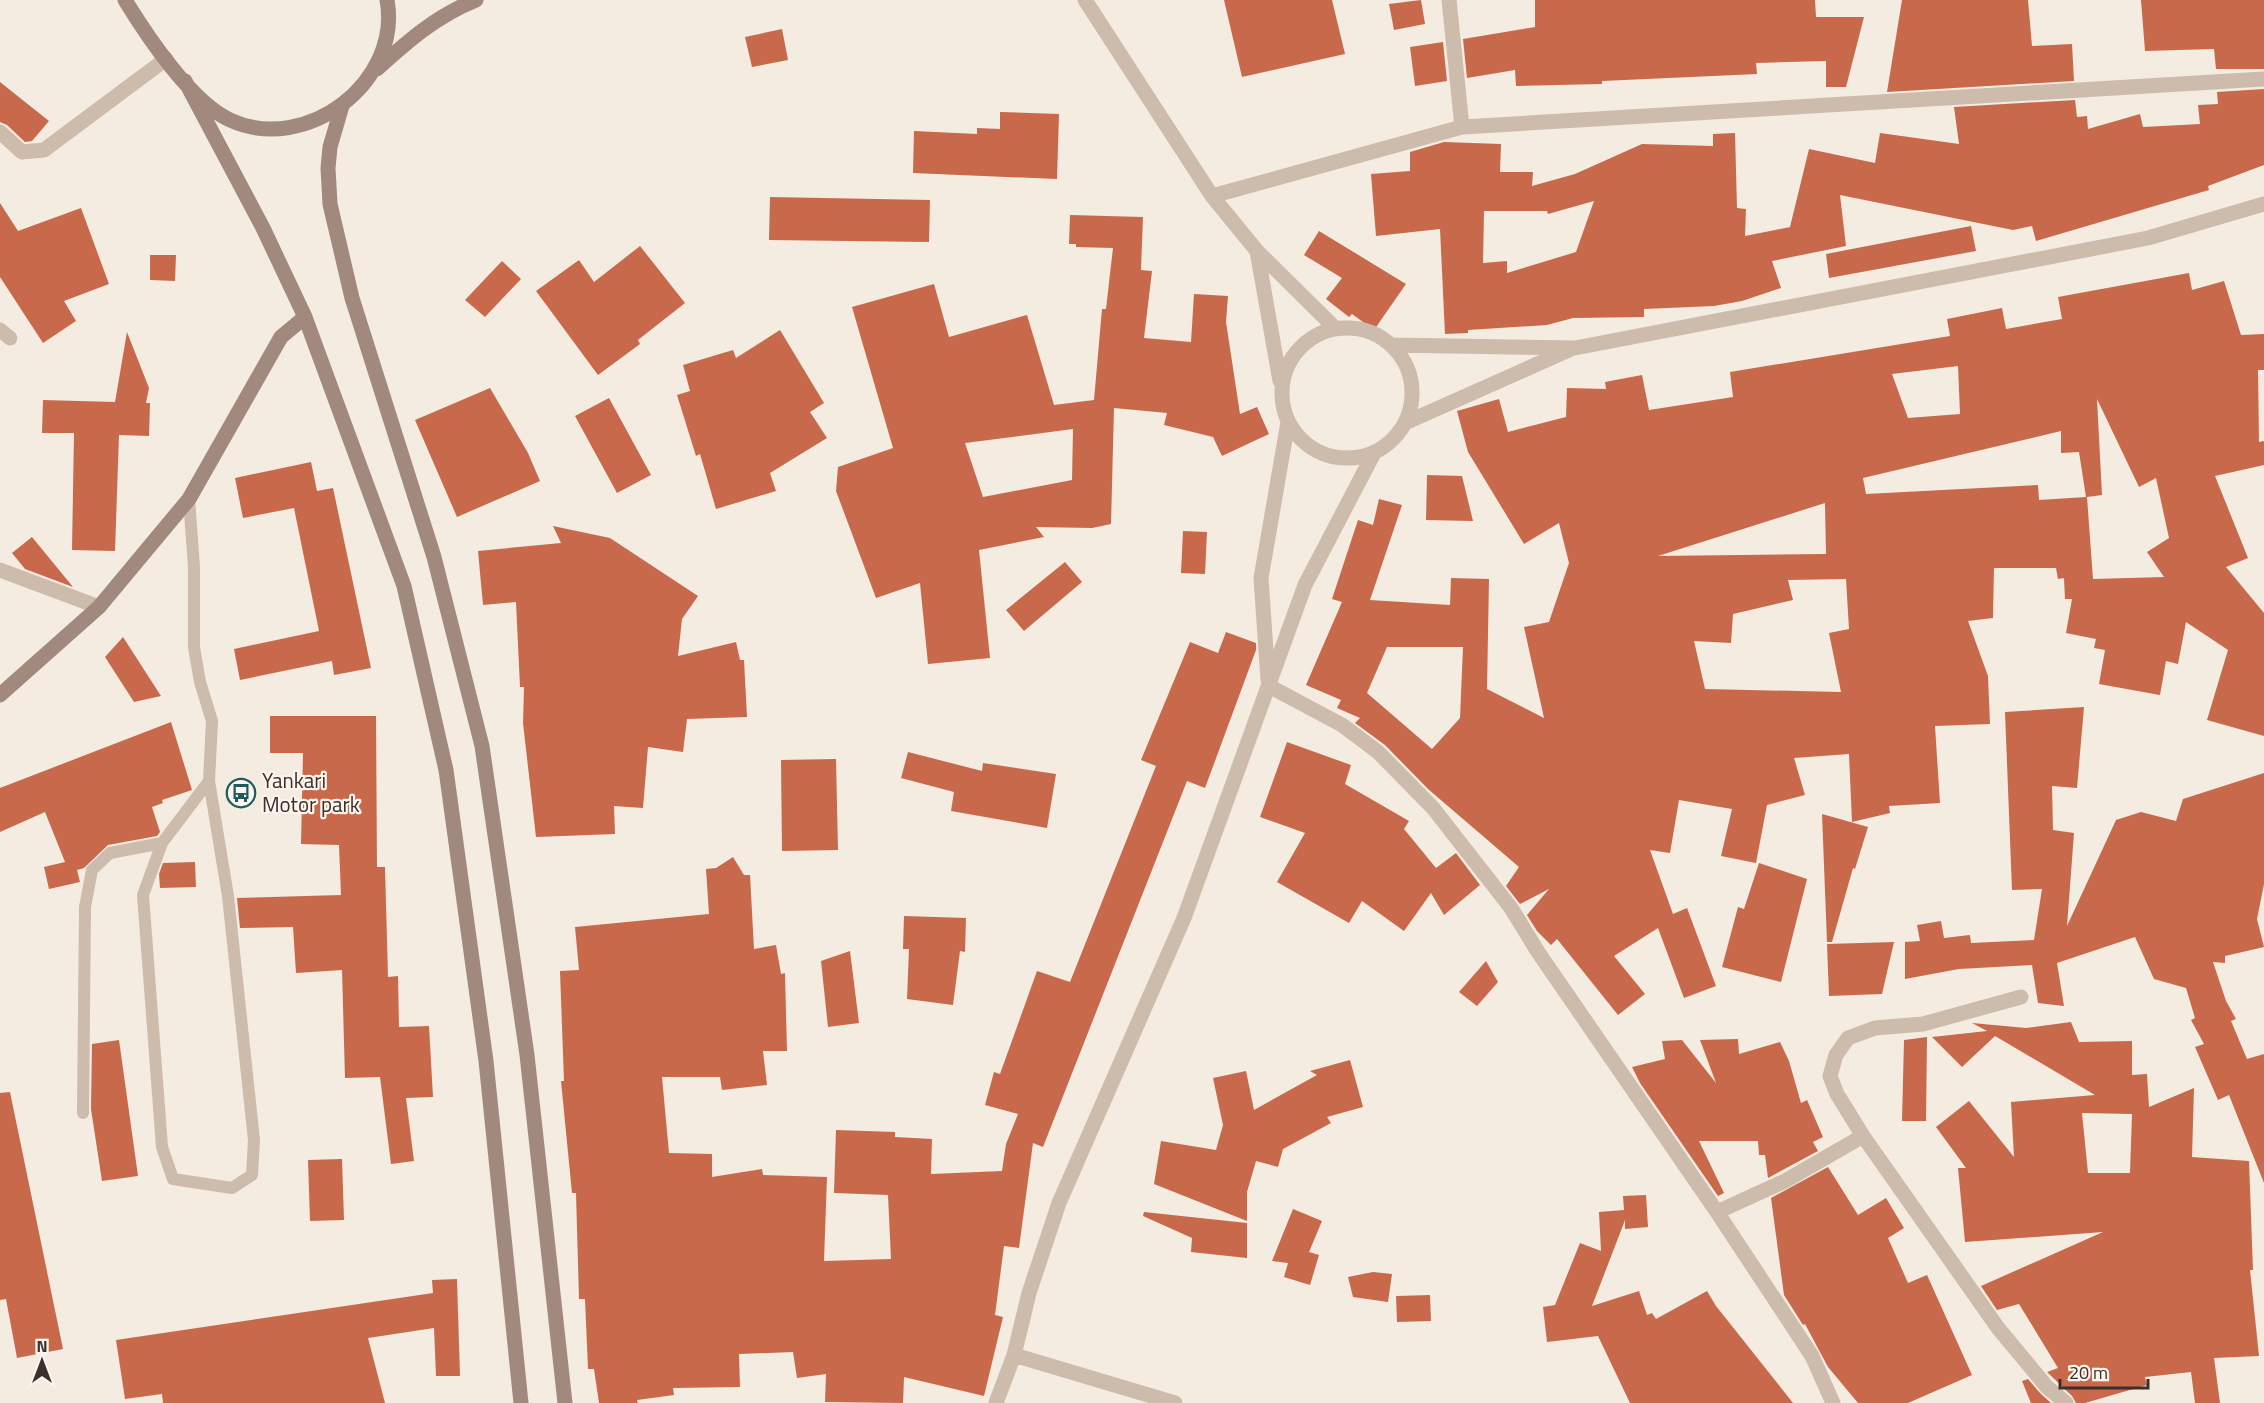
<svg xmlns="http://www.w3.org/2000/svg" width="2264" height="1403" viewBox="0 0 2264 1403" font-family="'Titillium Web',sans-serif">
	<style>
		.building { fill: #c8694b; fill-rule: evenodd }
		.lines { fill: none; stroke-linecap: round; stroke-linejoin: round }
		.lane { stroke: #cdbbac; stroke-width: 12 }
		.street { stroke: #cdbbac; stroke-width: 15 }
		.secondary { stroke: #a18a7d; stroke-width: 15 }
		.labels { text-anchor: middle; stroke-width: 4.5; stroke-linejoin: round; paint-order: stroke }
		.poi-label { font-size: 21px; fill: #3b302b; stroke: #fbf5ee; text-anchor: start }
	</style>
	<rect width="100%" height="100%" fill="#f4ebe1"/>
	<path class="building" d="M1224 0H1332L1345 54 1242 77Z
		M1421 0 1425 24 1394 30 1389 4Z
		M1535 0H1815L1816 17H1864L1846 87H1826V61L1756 63 1757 74 1602 81V84L1516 86 1515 70 1467 78 1463 39 1535 27Z
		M1902 0H2028L2032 46 2072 44 2074 81 1887 92Z
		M2141 0H2264V69H2216L2214 49 2145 51Z
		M782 29 788 60 752 67 745 37Z
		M1443 42 1447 81 1415 86 1410 47Z
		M0 82 49 121 32 141 25 142 7 125 0 122Z
		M2264 89V165L2208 186 2209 190 2036 241 2032 226 2013 230 1840 195 1846 246 1772 261 1781 288 1742 301 1714 306 1644 309V317L1573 318 1547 325 1468 330V333L1445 334 1440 229 1376 236 1371 174 1410 171V152L1444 142 1501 144 1500 172H1533L1532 186 1575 174 1642 144 1713 146V134L1735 133 1737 208 1746 209 1745 236 1790 227 1809 149 1875 163 1880 133 1959 144 1954 107 2075 100 2077 117 2087 116 2088 129 2140 114 2143 127 2200 124 2198 105 2218 104 2217 92ZM1594 201 1576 252 1507 273V261L1483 263 1484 211H1547L1548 214Z
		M1000 112 1059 114 1057 179 913 173 914 131 977 134V128L1000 129Z
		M770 197 930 200 929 242 769 240Z
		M0 203 18 231 81 208 109 284 64 301 76 321 43 343 0 277Z
		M1070 215 1143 217 1141 270 1152 271 1144 338 1191 342 1194 294 1228 296 1226 322 1240 414 1257 407 1269 434 1222 456 1213 437 1164 425 1167 413 1114 408 1111 524 1092 528 1036 527 1044 537 979 550 990 658 928 664 920 583 876 598 836 491 838 467 893 448 852 307 934 284 949 337 1027 315 1054 405 1094 400 1102 309H1106L1113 248 1076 247V244H1069ZM1073 429 1072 480 983 497 965 443Z
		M1971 226 1976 251 1829 278 1826 254Z
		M1319 231 1406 284 1374 330 1352 314 1349 317 1326 299 1342 278 1304 255Z
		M640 246 685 303 638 340 640 344 598 375 536 291 579 260 594 282Z
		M150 255H176L175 281 150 280Z
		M502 261 521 279 485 317 465 300Z
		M2189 273 2192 290 2224 281 2241 335 2264 334V370H2258L2259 442 2264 441V465L2215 476 2248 558 2226 567 2264 613V736L2207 720 2228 650 2186 622 2178 664 2166 661 2160 695 2099 684 2105 650 2094 648 2096 639 2066 633 2072 599H2065L2064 578 2058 579 2056 568H1994L1993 618 1968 621 1988 676 1990 724 1935 726 1940 803 1889 806 1890 813 1852 822 1849 754 1794 758 1805 795 1767 805 1756 863 1721 856 1732 809 1679 800 1670 853 1650 850 1673 914 1687 908 1716 986 1684 998 1658 928 1614 956 1645 994 1618 1015 1557 939 1551 945 1537 931 1527 915 1549 889 1520 904 1506 886 1519 867 1428 789 1385 745 1355 723 1360 718 1337 708 1341 700 1306 685 1342 602 1332 599 1358 520 1373 525 1379 499 1402 505 1370 600 1450 605 1451 578 1489 579 1487 689 1544 718 1524 627 1549 622 1569 563 1559 523 1524 544 1468 452 1457 411 1499 399 1508 432 1566 417 1567 388 1606 389 1605 382 1642 375 1649 410 1733 397 1730 372 1950 336 1947 319 2002 308 2006 329 2062 319 2058 297ZM1958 366 1960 414 1908 418 1892 374ZM2097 399 2139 487 2156 478 2169 538 2147 552 2164 577 2093 579 2087 497 2102 495ZM2061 431V453L2079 452 2086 497 2039 500 2038 485 1866 494 1863 478ZM1825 503 1826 554 1658 556ZM1846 579 1849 629 1829 633 1841 692 1705 689 1694 641 1731 643 1733 614 1793 600 1788 580ZM1387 647H1463L1460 718 1432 749 1367 693Z
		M780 330 824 403 810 412 827 438 770 473 776 491 716 509 700 454 696 456 677 395 690 391 683 365 733 350 736 358Z
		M127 332 149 388 146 403H150L149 436 119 435 115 551 72 550 74 433H42L43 400 115 402Z
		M490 388 528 453 540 481 457 517 415 420Z
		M609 398 651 475 617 493 575 416Z
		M311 462 317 491 333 488 371 668 334 675 332 661 240 680 234 649 319 631 294 508 243 518 235 478Z
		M1427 475 1462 476 1473 521 1426 520Z
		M553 526 610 538 698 596 682 619 678 656 736 642 740 660H744L747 717 687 719 683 752 648 747 643 808 614 806 615 834 536 837 523 723 524 687H520L516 602 483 605 478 551 561 543Z
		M1183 531 1207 532 1205 574 1181 573Z
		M32 537 73 587 25 569 12 553Z
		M1065 562 1082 582 1024 631 1006 610Z
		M1226 632 1256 643V650L1205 788 1187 781 1043 1147 1033 1143 1019 1248 1004 1246 995 1315 1003 1317 984 1396 904 1377 903 1403 825 1402 826 1374 797 1378 793 1352 739 1354 740 1387 673 1388 674 1395 637 1400 638 1403H599L594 1369H588L585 1299H579L576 1193H572L561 1081H564L560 971 579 970 575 927 709 914 706 869 716 868 733 857 744 875H750L754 949 776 945 781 974 785 973 787 1051H763L767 1085 722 1090 720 1077H662L669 1153 712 1154V1177L762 1169 763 1175 827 1177 824 1261 891 1259 888 1195 834 1193 836 1130 895 1132V1137L932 1139 931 1174 1002 1171 1006 1144 1018 1114 985 1105 994 1072 1000 1074 1037 971 1070 982 1156 766 1141 760 1190 642 1218 653Z
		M123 637 161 696 134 702 105 657Z
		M2084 707 2077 788 2052 786 2053 830 2074 833 2067 926 2116 820 2141 812 2176 821 2183 799 2264 773V884L2257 919 2264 947 2225 956V963L2213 962 2226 1001 2236 1019 2231 1021 2247 1059 2264 1054V1183L2229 1095 2218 1100 2195 1047 2204 1044 2191 1020 2195 1018 2186 988 2154 979 2135 937 2057 963 2064 1006 2038 1003 2032 965 1959 969 1905 979V942L1920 941 1917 925 1941 921 1944 938 1970 935 1971 943 2034 940 2042 889 2012 890 2005 712Z
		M270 716H376L377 867H385L388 977 398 976 399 1027 429 1026 433 1097 406 1098 414 1161 391 1164 380 1077 345 1078 342 970 296 973 293 927 240 928 237 898 341 895 339 845 301 844 303 753H270Z
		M171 722 192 790 162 800 163 803 152 807 160 832 157 836 108 845 84 868 77 870 80 882 49 889 44 867 65 862 45 812 0 832V788Z
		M1287 742 1351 765 1345 784 1409 821 1404 829 1436 868 1456 853 1480 885 1444 915 1431 893 1404 931 1362 901 1349 923 1277 882 1305 833 1260 817Z
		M908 752 982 771 983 763 1056 774 1047 828 951 811 954 792 901 778Z
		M836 759 838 850 782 851 781 760Z
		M1822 814 1868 827 1855 869 1853 868 1832 942H1827Z
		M195 862 196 887 160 888 159 874 163 863Z
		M1759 863 1807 879 1781 982 1722 967 1738 907 1744 909Z
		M904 916 966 918 965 952 960 951 953 1005 907 999 909 949H903Z
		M1894 942 1882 994 1829 996 1827 944Z
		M850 951 859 1023 828 1027 821 961Z
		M1486 961 1498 982 1477 1006 1459 992Z
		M2071 1022 2079 1042 2132 1041V1075L2147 1074 2149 1107 2194 1088 2192 1157 2249 1161 2253 1270H2250L2259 1356 2214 1358 2220 1403H2195L2191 1372 2145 1377 2147 1385 2085 1403H2076L2072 1396 2047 1372 2058 1368 2019 1304 1997 1310 1981 1286 2103 1232 1965 1242 1958 1168H1966L1936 1127 1969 1101 2014 1157 2011 1102 2095 1095 1995 1036 1962 1067 1932 1037 1987 1031 1972 1023 2026 1028ZM2082 1113 2132 1114 2130 1173H2088Z
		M1927 1037 1926 1121H1902L1904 1040Z
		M1738 1039 1739 1054 1780 1042 1789 1061 1801 1103 1807 1100 1823 1137 1813 1142 1818 1151 1768 1178 1765 1155H1759L1758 1141H1699L1724 1193 1718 1196 1640 1083 1632 1067 1665 1059 1662 1041 1682 1040 1716 1083 1700 1040Z
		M119 1040 138 1176 102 1181 91 1109 92 1044Z
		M1350 1060 1363 1107 1327 1117 1331 1123 1283 1149 1278 1167 1256 1161 1247 1192V1221L1154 1184 1161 1141 1216 1150 1223 1125 1213 1078 1246 1071 1254 1110 1317 1075 1310 1071Z
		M10 1092 63 1349 17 1358 6 1299 0 1300V1093Z
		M342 1159 344 1220 310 1221 308 1160Z
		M1828 1167 1858 1215 1886 1198 1904 1228 1888 1238 1908 1283 1927 1275 1972 1375 1908 1403H1858L1828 1367 1805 1324 1803 1325 1784 1295 1771 1198Z
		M1646 1195 1648 1227 1625 1229V1220L1592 1306 1639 1291 1647 1315 1652 1313 1656 1319 1707 1291 1716 1306 1793 1403H1630L1598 1336 1547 1342 1543 1307 1555 1305 1580 1243 1601 1251 1599 1212 1624 1210 1623 1196Z
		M1293 1209 1322 1221 1309 1252 1319 1255 1310 1285 1284 1277 1288 1263 1272 1261Z
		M1144 1212 1247 1223V1258L1191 1252 1192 1238 1143 1216Z
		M1373 1272 1392 1274 1388 1302 1353 1297 1348 1277Z
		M457 1279 460 1376H436L434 1328 368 1338 385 1403H163L162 1394 125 1399 116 1340 433 1293 432 1280Z
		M1430 1295 1431 1321 1397 1322 1396 1296Z
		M2028 1379 2040 1393 2051 1403H2031L2022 1381Z"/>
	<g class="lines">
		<path class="lane" d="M189 499 194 567V647L200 682 212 721 209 781 228 896 254 1140 252 1175 232 1188 173 1179 162 1147 143 895 162 843 209 781
			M83 1113 85 907 92 870 110 853 162 843"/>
		<path class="street" d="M1085 0 1212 196 1257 251 1335 328
			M1449 0 1462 127
			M0 132 22 152 44 150 166 59
			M1212 196 1462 127 2264 79
			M1257 251 1280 381
			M1282 393a65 65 0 1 1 130 0a65 65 0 1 1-130 0Z
			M0 330 10 338
			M1392 345 1575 348 2148 238 2264 204
			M1405 423 1569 350
			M0 570 99 607
			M1268 680 1261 578 1288 422
			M1269 686 1342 725 1378 752 1433 808 1511 908 1538 952 1717 1212 1812 1356 1833 1403
			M2021 997 1923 1024 1875 1028 1848 1038 1836 1055 1830 1076 1837 1094 1863 1136 1998 1328 2047 1387 2066 1403
			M1717 1212 1785 1181 1863 1136
			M1014 1355 1175 1403
			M996 1403 1014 1355 1029 1293 1059 1203 1184 918 1305 585 1374 453"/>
		<path class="secondary" d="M125 0C147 36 191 102 230 120 306 155 402 82 387 0
			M377 69C408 41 436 16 476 0
			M185 81 263 228 305 317 404 586 446 770 486 1061 521 1403
			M342 106 330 147 328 168 330 204 352 298 434 557 482 746 527 1055 565 1403
			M0 695 99 607 189 499 281 337 305 317"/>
	</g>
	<defs>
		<g id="bus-ring" transform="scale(1.5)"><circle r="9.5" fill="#fbf5ee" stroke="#1f5a5e" stroke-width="1.5"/><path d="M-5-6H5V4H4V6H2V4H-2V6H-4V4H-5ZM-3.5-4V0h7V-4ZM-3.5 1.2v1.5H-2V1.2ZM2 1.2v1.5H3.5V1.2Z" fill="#1f5a5e"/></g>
	</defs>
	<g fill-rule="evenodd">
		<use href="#bus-ring" x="241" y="793"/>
	</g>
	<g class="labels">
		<g class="poi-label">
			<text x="262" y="788">Yankari<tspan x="262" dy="24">Motor park</tspan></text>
		</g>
	</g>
	<g transform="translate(42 1361)" stroke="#fbf5ee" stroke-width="4.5" paint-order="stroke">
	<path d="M0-4.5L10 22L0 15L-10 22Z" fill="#3b302b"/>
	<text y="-9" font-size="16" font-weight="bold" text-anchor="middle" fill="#3b302b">N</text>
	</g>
	<path d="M2060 1379v9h88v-9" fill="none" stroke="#3b302b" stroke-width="3"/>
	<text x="2069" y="1379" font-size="18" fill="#3b302b" stroke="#fbf5ee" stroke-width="4.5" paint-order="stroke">20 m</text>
</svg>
